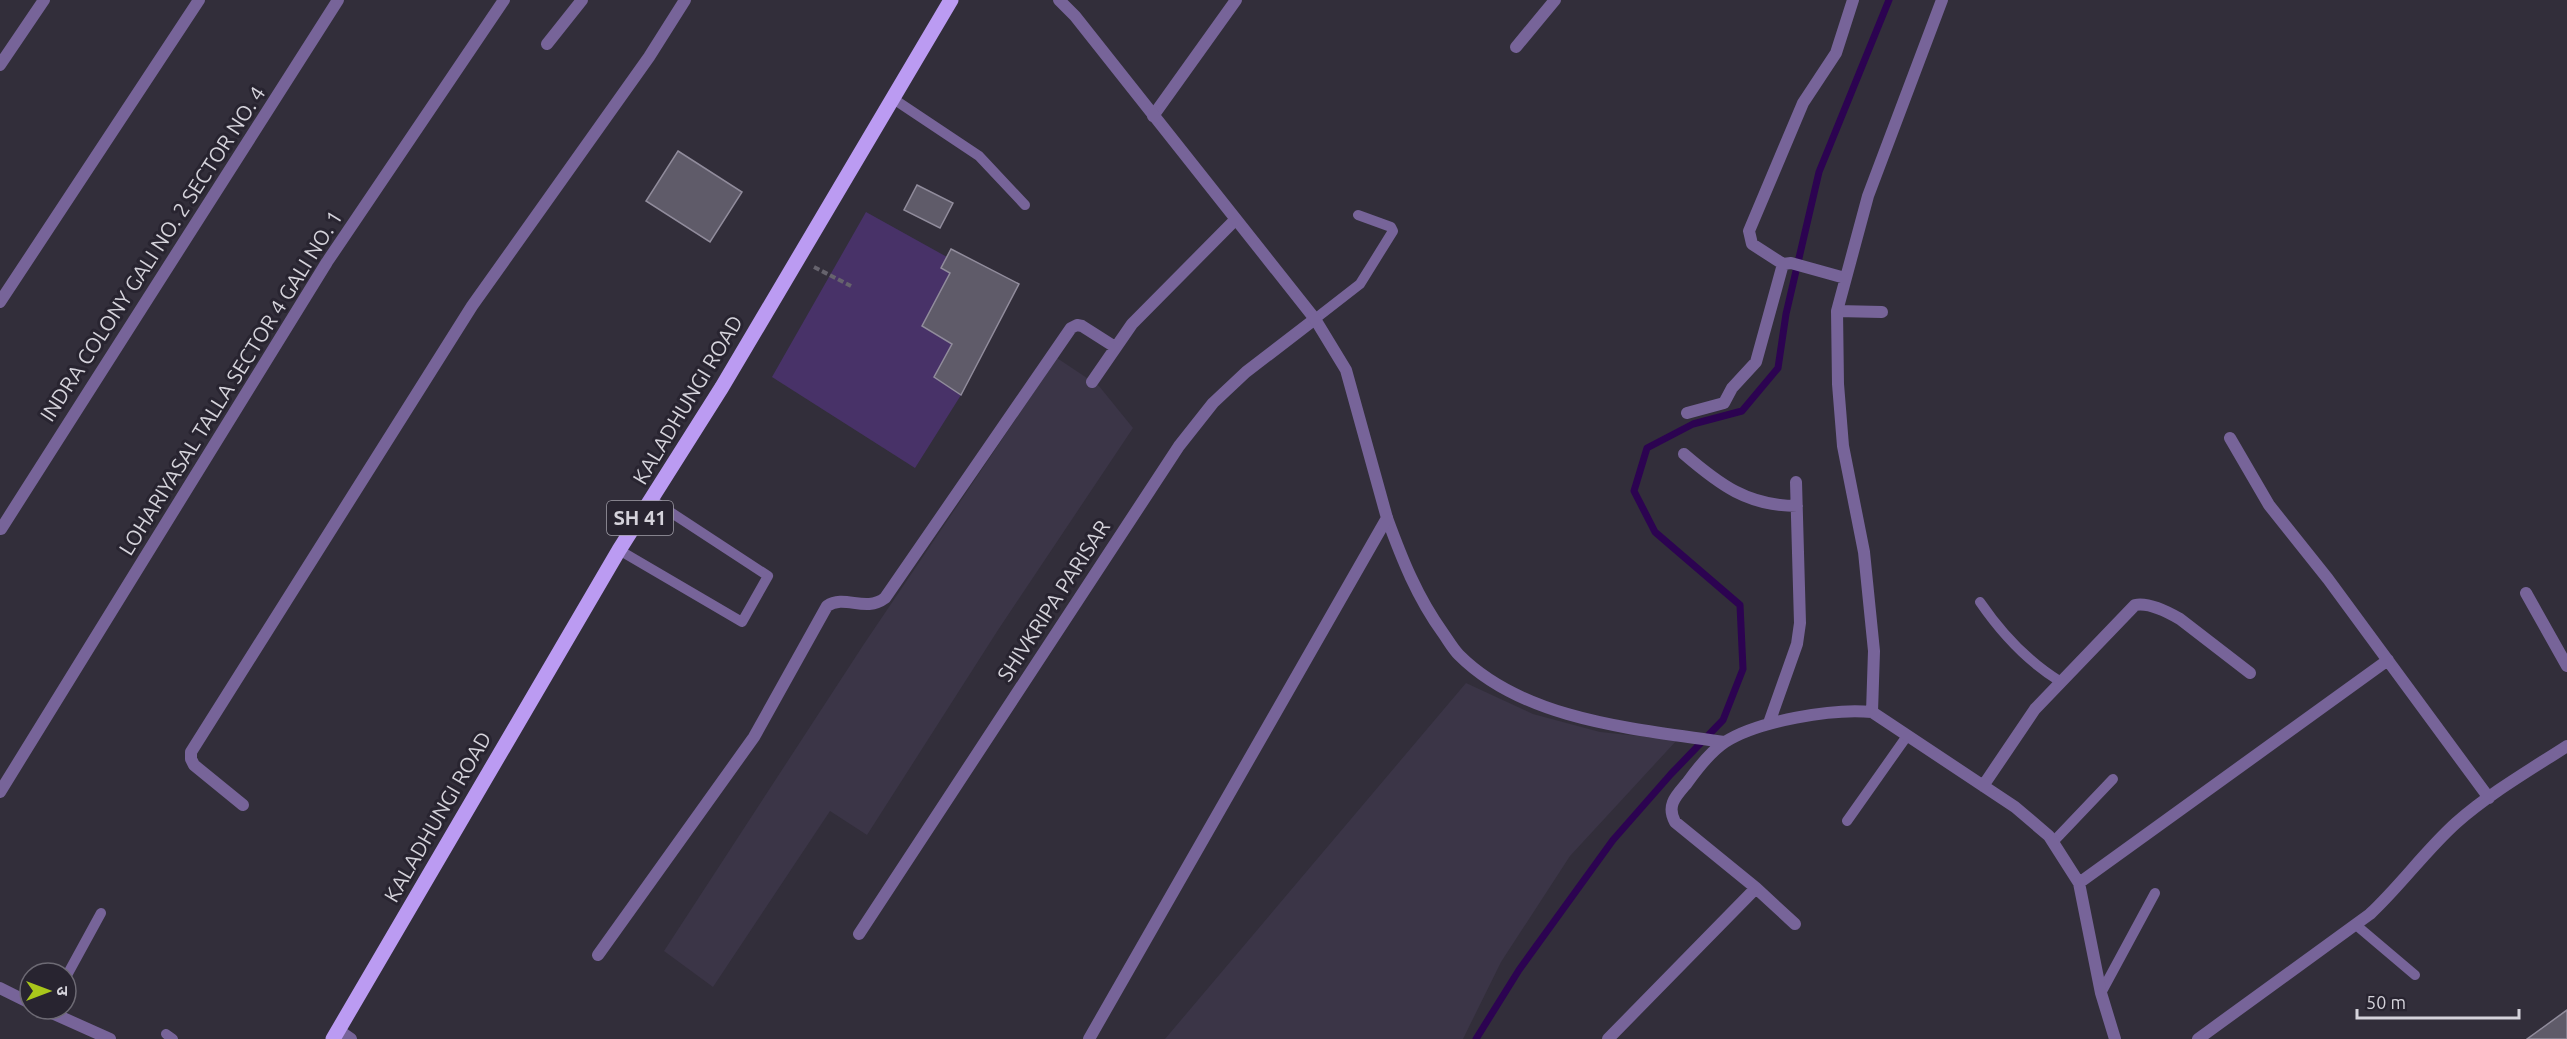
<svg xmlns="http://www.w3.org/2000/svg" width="2567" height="1039" viewBox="0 0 2567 1039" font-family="Ubuntu,'Noto Sans Devanagari',sans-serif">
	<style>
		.built { fill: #3b3547 }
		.green { fill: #483268 }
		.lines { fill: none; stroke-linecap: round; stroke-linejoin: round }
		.stream { stroke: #2c0351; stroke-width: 7 }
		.building { fill: #5f5b69; stroke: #918c9c; stroke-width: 1.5 }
		.path { stroke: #66636d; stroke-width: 4; stroke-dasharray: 6 3; stroke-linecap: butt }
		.service { stroke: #776499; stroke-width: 10 }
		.minor { stroke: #776499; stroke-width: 12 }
		.tertiary { stroke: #776499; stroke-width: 12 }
		.primary { stroke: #bb9bf2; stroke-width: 15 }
		.labels { text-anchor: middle; stroke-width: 6; stroke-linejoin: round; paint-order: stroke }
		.shield { fill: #282430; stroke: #a19ea8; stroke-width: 1.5 }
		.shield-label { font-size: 20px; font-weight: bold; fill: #d5d3db }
		.street-label { font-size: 21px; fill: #d5d3db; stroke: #282430 }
	</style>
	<rect width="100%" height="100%" fill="#322e3a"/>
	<path class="built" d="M1057 358 1099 386 1133 428 998 630 867 835 830 811 713 987 664 951 864 644Z
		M1466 683 1533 714 1600 732 1677 740 1570 856 1501 962 1463 1039H1165Z"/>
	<path class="green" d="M866 212 947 257 941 268 950 273 922 326 952 344 934 377 961 395 915 468 772 377Z"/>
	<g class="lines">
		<path class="stream" d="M1476 1039 1519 970 1613 840 1671 774 1723 720 1743 669 1740 605 1655 532 1634 491 1647 448 1693 424 1742 411 1778 368 1786 314 1819 172 1889 0"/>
	</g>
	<path class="building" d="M678 151 742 192 710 242 646 201Z
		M917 185 953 203 940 228 904 210Z
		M951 249 1019 284 961 395 934 377 952 344 922 326 950 273 941 268Z
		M2567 1010V1039H2527Z"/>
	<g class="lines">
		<path class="path" d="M814 267 851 286"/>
		<path class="service" d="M892 98 979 156 1025 205
			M1315 319 1360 284 1393 231 1391 227 1358 215
			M619 550 742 622 768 576 652 500
			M1980 602C2002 634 2028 662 2061 682
			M1847 821 1907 736
			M2053 842 2113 779
			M2356 925 2415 975
			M66 977 101 913
			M2101 993 2155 893
			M166 1034 173 1039"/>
		<path class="minor" d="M547 44 582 0
			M1516 47 1555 0
			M0 65 44 0
			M1153 116 1236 0
			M1783 264 1752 244 1749 231 1803 103 1836 53 1853 0
			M0 302 199 0
			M1837 311 1882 312
			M1092 382 1132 324 1235 220
			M1687 413 1724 403 1732 388 1756 362 1783 264 1791 263 1845 278
			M2230 438 2269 505 2328 579 2489 798
			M1684 454C1720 485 1748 506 1797 506
			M1387 518C1402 559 1417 597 1443 633 1448 640 1453 649 1459 655 1525 721 1636 729 1724 742
			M1 529 338 0
			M2526 593 2567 666
			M1872 712 1874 651 1864 552 1843 446 1838 384 1837 311 1868 196 1942 0
			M1769 723 1797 644 1800 623 1796 482
			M1983 786 2035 709 2135 605C2149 602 2168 612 2180 619L2250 673
			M0 792 327 262 504 0
			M243 805 194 765 191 759V752L472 306 649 57 685 0
			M2079 883 2388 660
			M1795 924 1756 888 1675 822C1666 805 1676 796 1687 783 1697 769 1710 752 1725 742 1758 721 1833 708 1872 712L2015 807 2049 836 2079 883 2101 993 2115 1039
			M859 934 1179 446 1213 403 1246 372 1315 319
			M598 955 754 737 827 606C845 594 865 613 885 598L1071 328 1077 325 1082 326 1115 347
			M0 988 30 1003
			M43 1009 110 1039
			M338 1030 351 1039
			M1608 1039 1756 888
			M2198 1039 2370 914C2401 885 2425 851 2456 823 2490 793 2530 770 2567 746"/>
		<path class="tertiary" d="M1059 0 1075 16 1315 319 1346 370 1387 518 1089 1039"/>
		<path class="primary" d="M333 1039 619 550 722 387 951 0"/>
	</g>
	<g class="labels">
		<rect class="shield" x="607" y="501" width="66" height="34" rx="4.5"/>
		<g class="shield-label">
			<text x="640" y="525">SH 41</text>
		</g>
		<g class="street-label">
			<text transform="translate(153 254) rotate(-57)" y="7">INDRA COLONY GALI NO. 2 SECTOR NO. 4</text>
			<text transform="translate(231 383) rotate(-58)" y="7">LOHARIYASAL TALLA SECTOR 4 GALI NO. 1</text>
			<text transform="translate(688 400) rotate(-59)" y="7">KALADHUNGI ROAD</text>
			<text transform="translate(1054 601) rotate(-57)" y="7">SHIVKRIPA PARISAR</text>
			<text transform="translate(438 817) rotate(-60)" y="7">KALADHUNGI ROAD</text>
		</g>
	</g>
	<g transform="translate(48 991) rotate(90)"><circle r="28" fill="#282430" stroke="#6d6a74" stroke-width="1.5"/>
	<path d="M0-4.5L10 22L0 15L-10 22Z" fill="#a9c71b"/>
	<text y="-9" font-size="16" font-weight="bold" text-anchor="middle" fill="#d5d3db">उ</text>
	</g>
	<path d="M2357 1009v9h162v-9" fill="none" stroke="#d5d3db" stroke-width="3"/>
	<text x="2366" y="1009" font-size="18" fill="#d5d3db" stroke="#282430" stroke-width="4.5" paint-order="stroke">50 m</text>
</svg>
